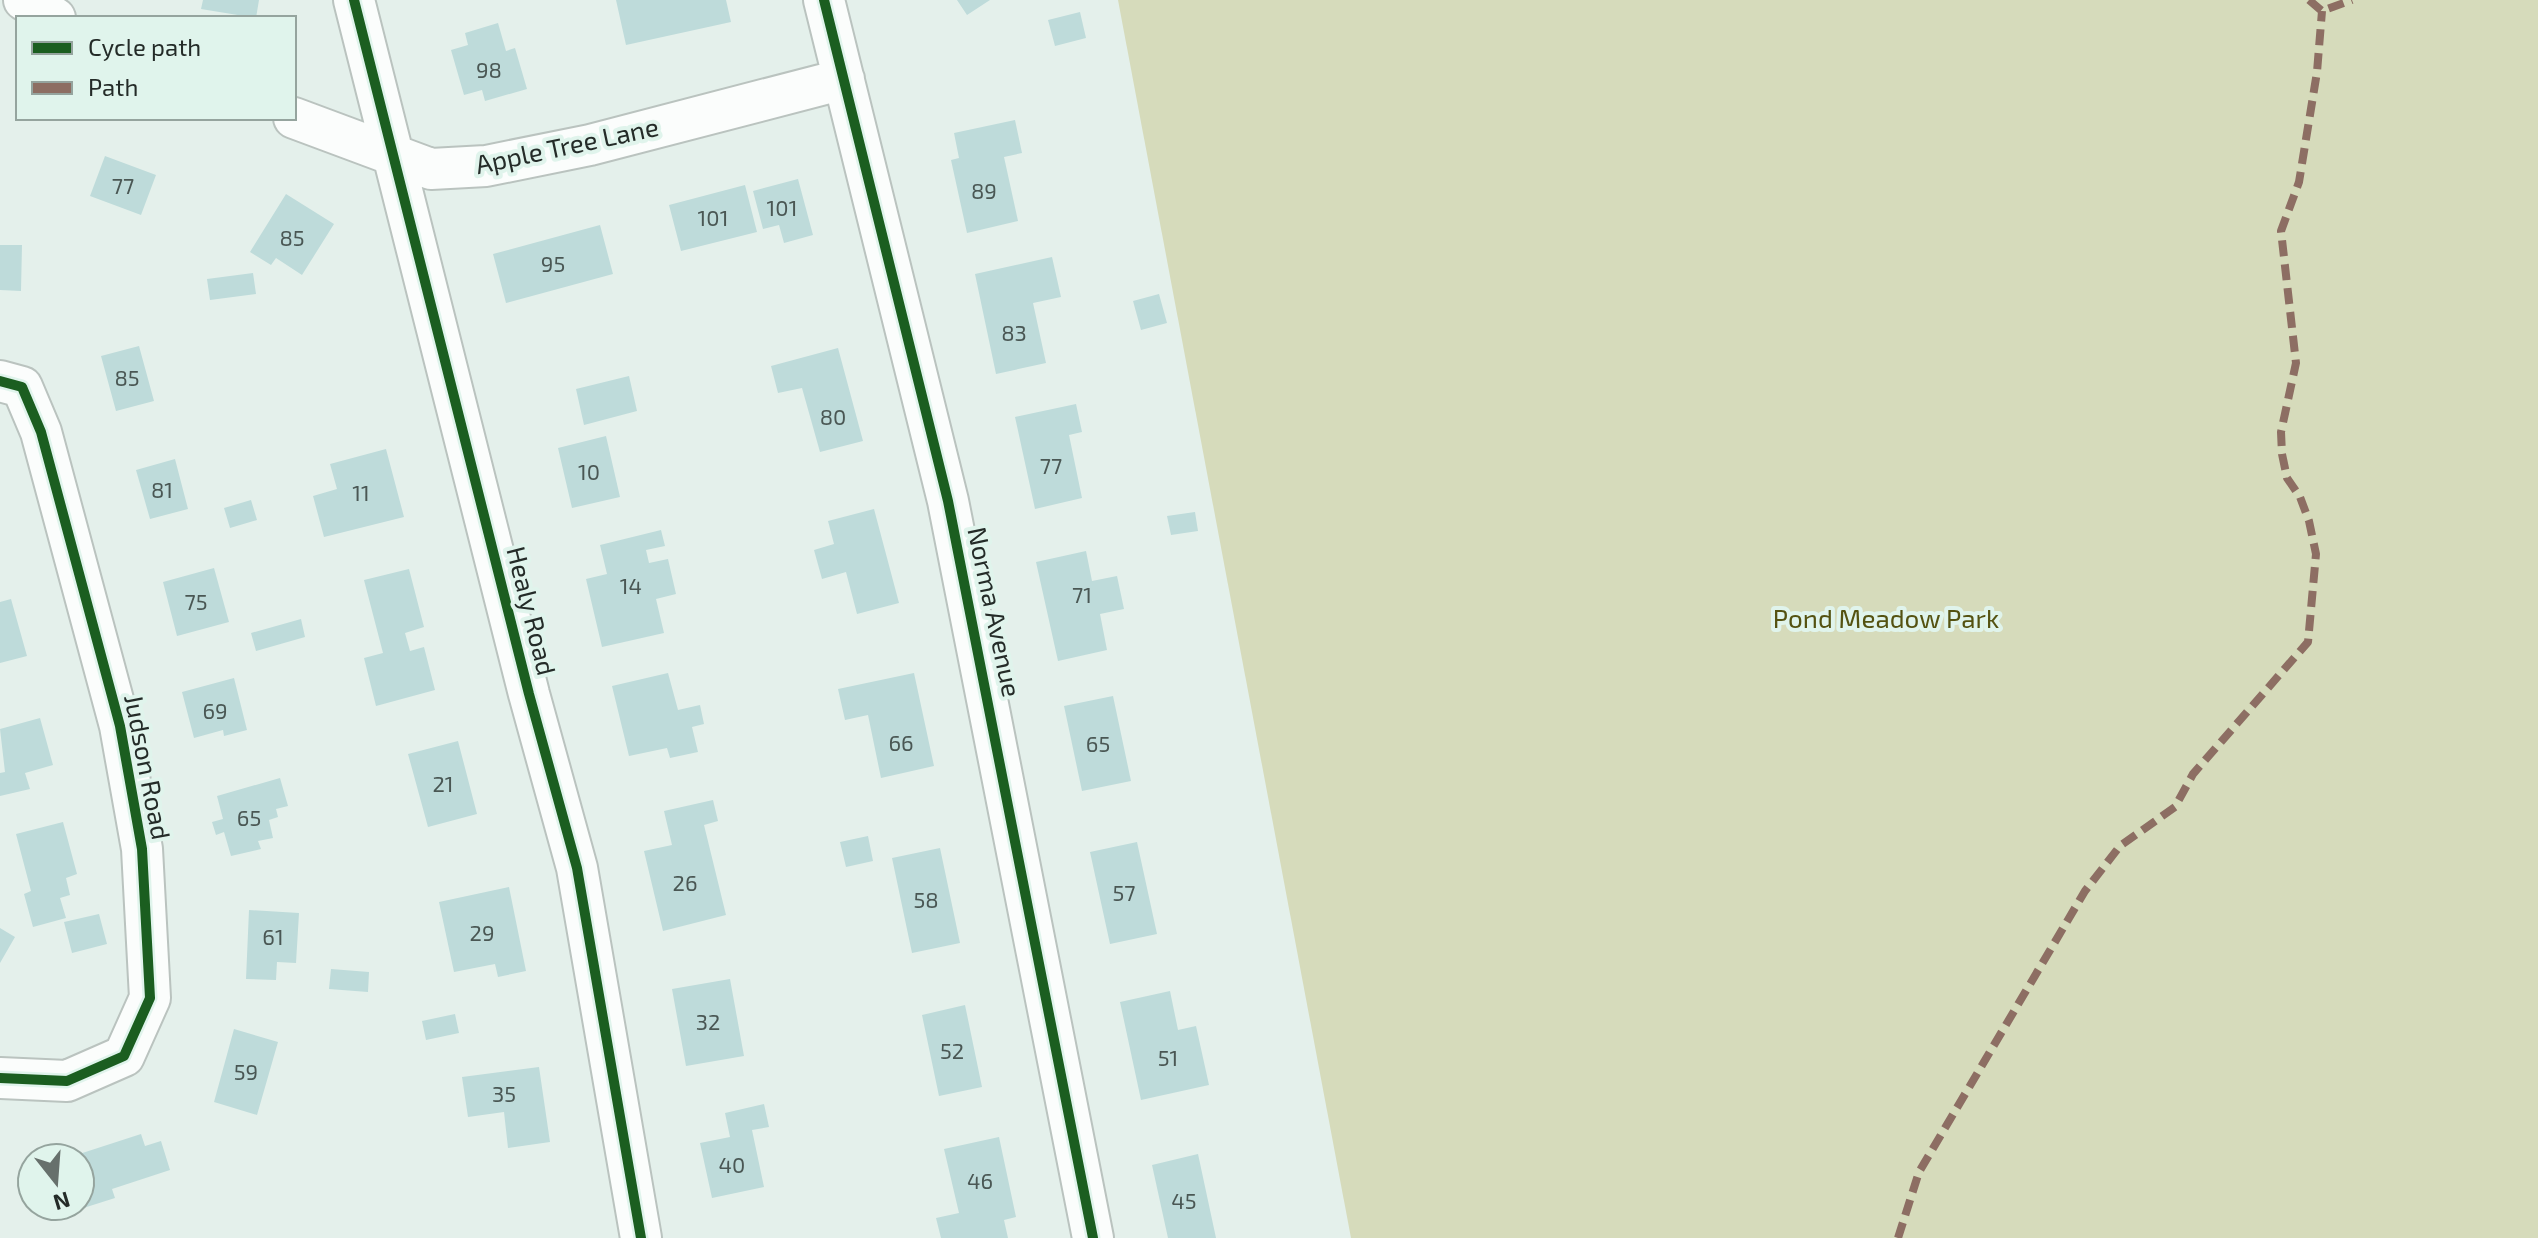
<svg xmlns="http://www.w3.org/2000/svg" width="2538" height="1238" viewBox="0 0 2538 1238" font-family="'Exo 2',sans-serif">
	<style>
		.green { fill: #d6dbbb }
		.building { fill: #bedbda }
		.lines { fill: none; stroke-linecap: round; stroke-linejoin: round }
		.minor-casing { stroke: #bac3bf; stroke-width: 44 }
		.minor { stroke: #fbfdfc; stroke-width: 40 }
		.quiet { stroke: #8d6e63; stroke-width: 8; stroke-dasharray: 16 8; stroke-linecap: butt }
		.cycleway-casing { stroke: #e0f4ec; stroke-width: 15 }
		.cycleway { stroke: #1b5e20; stroke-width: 10 }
		.labels { text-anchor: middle; stroke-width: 8; stroke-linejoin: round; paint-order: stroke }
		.number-label { font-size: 22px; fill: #4a5754 }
		.street-label { font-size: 26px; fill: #242b28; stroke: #e0f4ec }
		.park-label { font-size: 26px; fill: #545211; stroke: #e0f4ec }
	</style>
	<rect width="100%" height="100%" fill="#e4f0eb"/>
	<path class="green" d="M1118 0H2538V1238H1351Z"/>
	<path class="building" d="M203 0H259L256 18 201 9Z
		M616 0H726L731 22 626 45Z
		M957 0H990L967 15Z
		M1080 12 1086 38 1055 46 1048 20Z
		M498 23 506 51 515 48 527 89 485 101 482 90 464 95 451 50 468 45 465 33Z
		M1015 120 1022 153 1004 157 1018 221 967 233 951 160 959 158 954 133Z
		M105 156 156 175 141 215 90 196Z
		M798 179 813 235 784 243 779 225 763 229 753 191Z
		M745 185 757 232 681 251 669 205Z
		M286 194 334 224 302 275 276 258 271 265 250 252Z
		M600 225 613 274 506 303 493 254Z
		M0 245H22L21 291 0 290Z
		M1052 257 1061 297 1033 303 1046 363 996 374 975 274Z
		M253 273 256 294 210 300 207 279Z
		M1159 294 1167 323 1141 330 1133 301Z
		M139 346 154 401 116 411 101 356Z
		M838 348 863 441 820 452 802 388 778 393 771 366Z
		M629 376 637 411 584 425 576 389Z
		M1076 404 1082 432 1069 435 1082 498 1035 509 1015 417Z
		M606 436 620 497 572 508 558 448Z
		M386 449 404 517 324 537 313 496 337 489 330 464Z
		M175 459 188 509 150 519 136 470Z
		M251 500 257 520 230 528 224 508Z
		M874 509 899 603 857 614 846 572 822 579 814 550 834 544 828 521Z
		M1195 512 1198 531 1171 535 1167 516Z
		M661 530 665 546 646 550 649 563 668 559 676 594 656 599 664 633 602 647 586 579 607 574 600 545Z
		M1086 551 1092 581 1117 576 1124 609 1100 614 1107 650 1058 661 1036 562Z
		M214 568 229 622 177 636 163 582Z
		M409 569 424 627 405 633 410 651 424 647 435 690 376 706 364 658 383 653 364 580Z
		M11 599 27 656 0 663V602Z
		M301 619 305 637 256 651 251 633Z
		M668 673 678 710 700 705 704 724 692 727 698 752 670 758 667 748 629 756 612 686Z
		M914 673 934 766 881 778 868 715 845 720 838 689Z
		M234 678 247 730 224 736 223 730 194 738 182 692Z
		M1113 696 1131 781 1082 791 1064 706Z
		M40 718 53 765 25 773 30 789 0 796V773L5 772 0 729Z
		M458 741 477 814 428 827 408 754Z
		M280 778 288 806 276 809 278 817 269 820 273 838 258 841 261 849 231 856 224 832 216 835 212 822 223 819 217 796Z
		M713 800 718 821 704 825 726 915 663 931 644 851 672 845 664 811Z
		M63 822 77 874 66 878 70 895 60 898 66 918 33 927 24 894 31 891 16 834Z
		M868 836 873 861 846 867 840 842Z
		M1137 842 1157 934 1110 944 1090 852Z
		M940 848 960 943 912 953 892 858Z
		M509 887 526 971 498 977 495 964 454 972 439 902Z
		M249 910 299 913 296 963 277 962 276 980 246 979Z
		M99 914 107 944 72 953 64 922Z
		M0 928 15 937 0 963Z
		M331 969 369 972 368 992 329 989Z
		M730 979 744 1056 686 1066 672 989Z
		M1170 991 1178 1030 1196 1026 1209 1085 1141 1100 1120 1002Z
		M965 1005 982 1087 939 1096 922 1015Z
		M455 1014 459 1033 426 1040 422 1021Z
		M234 1029 278 1042 257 1115 214 1102Z
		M539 1067 550 1142 508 1148 504 1112 468 1117 462 1077Z
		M764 1104 769 1127 752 1130 764 1187 712 1198 700 1143 730 1137 725 1113Z
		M141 1134 145 1146 161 1141 170 1170 112 1189 115 1198 74 1211 73 1206H80V1158L70 1157Z
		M999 1137 1016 1217 1004 1220 1008 1238H941L936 1218 959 1213 944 1149Z
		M1198 1154 1216 1238H1168L1152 1165Z"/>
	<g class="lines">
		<g class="minor-casing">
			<path id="minor" d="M24 0 55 18
				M354 0 529 694 577 868 641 1238
				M824 0 948 501 1093 1238
				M294 118 431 169 486 166 590 145 844 79
				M0 381 22 387 41 432 120 726 142 849 150 998 124 1056 67 1081 0 1078"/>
		</g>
		<use href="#minor" class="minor"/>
		<path class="quiet" d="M2309 0 2322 11 2352 0
			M1898 1238 1919 1172 2085 891 2120 846 2175 807 2193 774 2308 642 2316 554 2309 521 2300 497 2287 478 2282 454 2281 432 2296 363 2281 231 2299 182 2317 72 2322 11"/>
		<g class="cycleway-casing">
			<path id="cycleway" d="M354 0 529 694 577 868 641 1238
				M824 0 948 501 1093 1238
				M0 381 22 387 41 432 120 726 142 849 150 998 124 1056 67 1081 0 1078"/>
		</g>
		<use href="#cycleway" class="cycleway"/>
	</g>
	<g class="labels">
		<g class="number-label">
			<text x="489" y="78">98</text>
			<text x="123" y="194">77</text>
			<text x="984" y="199">89</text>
			<text x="782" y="216">101</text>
			<text x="713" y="226">101</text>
			<text x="292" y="246">85</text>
			<text x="553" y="272">95</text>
			<text x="1014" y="341">83</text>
			<text x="127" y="386">85</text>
			<text x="833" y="425">80</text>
			<text x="1051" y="474">77</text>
			<text x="589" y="480">10</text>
			<text x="162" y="498">81</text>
			<text x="361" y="501">11</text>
			<text x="631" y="594">14</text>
			<text x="1082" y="603">71</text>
			<text x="196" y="610">75</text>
			<text x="215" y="719">69</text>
			<text x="901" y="751">66</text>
			<text x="1098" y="752">65</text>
			<text x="443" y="792">21</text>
			<text x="249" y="826">65</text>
			<text x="685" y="891">26</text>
			<text x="1124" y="901">57</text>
			<text x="926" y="908">58</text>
			<text x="482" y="941">29</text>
			<text x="273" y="945">61</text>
			<text x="708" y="1030">32</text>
			<text x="952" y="1059">52</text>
			<text x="1168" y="1066">51</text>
			<text x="246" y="1080">59</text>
			<text x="504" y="1102">35</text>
			<text x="732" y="1173">40</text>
			<text x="980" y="1189">46</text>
			<text x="1184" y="1209">45</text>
		</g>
		<g class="street-label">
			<text transform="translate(567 146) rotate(-12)" y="9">Apple Tree Lane</text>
			<text transform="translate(531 611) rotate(76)" y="9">Healy Road</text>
			<text transform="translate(994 612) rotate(78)" y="9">Norma Avenue</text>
			<text transform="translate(147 767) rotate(79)" y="9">Judson Road</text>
		</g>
		<g class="park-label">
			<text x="1886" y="628">Pond Meadow Park</text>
		</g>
	</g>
	<rect x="16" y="16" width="280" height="104" fill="#e0f4ec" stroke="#95a49e" stroke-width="2"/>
	<rect x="32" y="42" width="40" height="12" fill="#1b5e20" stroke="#95a49e" stroke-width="2"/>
	<text x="88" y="56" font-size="24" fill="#242b28">Cycle path</text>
	<rect x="32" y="82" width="40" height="12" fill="#8d6e63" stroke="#95a49e" stroke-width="2"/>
	<text x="88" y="96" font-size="24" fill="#242b28">Path</text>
	<g transform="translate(56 1182) rotate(163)"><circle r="38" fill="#e0f4ec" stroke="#95a49e" stroke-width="2"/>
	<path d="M0-6L14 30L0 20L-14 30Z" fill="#67706c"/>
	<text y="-12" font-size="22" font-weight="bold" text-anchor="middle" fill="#242b28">N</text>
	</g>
</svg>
